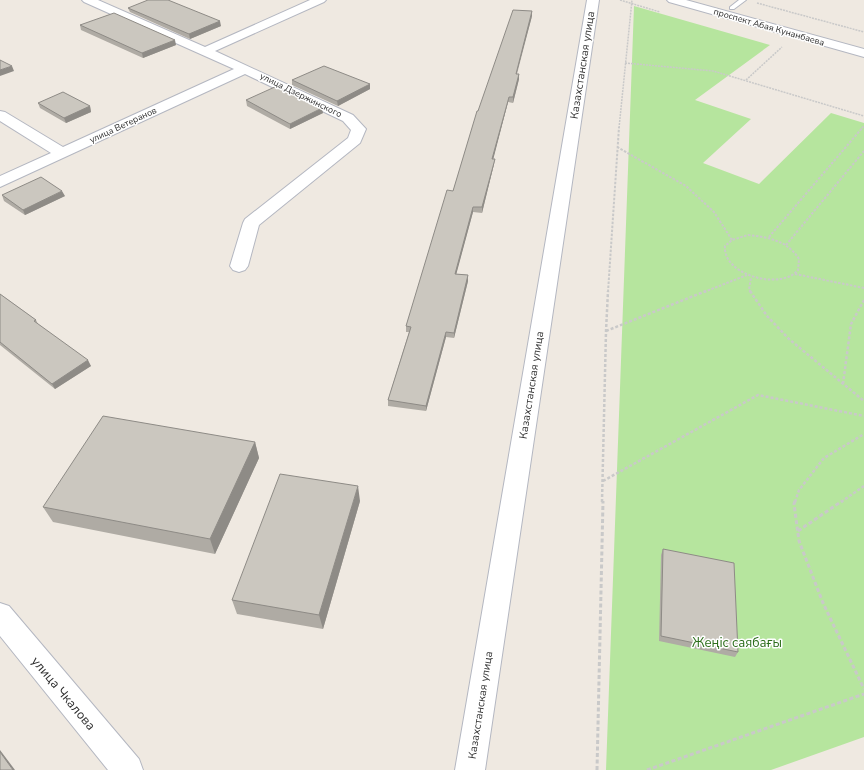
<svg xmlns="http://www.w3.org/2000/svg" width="864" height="770" viewBox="0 0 864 770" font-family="'Nunito Sans',sans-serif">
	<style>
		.green { fill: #b6e59e }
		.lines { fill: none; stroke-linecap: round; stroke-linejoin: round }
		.lane-casing { stroke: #b4b7c1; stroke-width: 2 }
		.street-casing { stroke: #b4b7c1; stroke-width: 2 }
		.path-far3 { stroke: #c9c9c9; stroke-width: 1.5; stroke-dasharray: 2 1; stroke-linecap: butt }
		.path-far2 { stroke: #c9c9c9; stroke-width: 2; stroke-dasharray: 2.5 1.5; stroke-linecap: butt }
		.path-far1 { stroke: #c9c9c9; stroke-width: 2.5; stroke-dasharray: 3 2; stroke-linecap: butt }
		.path { stroke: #c9c9c9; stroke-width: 3; stroke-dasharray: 4 2.5; stroke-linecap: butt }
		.lane { fill: #fff; fill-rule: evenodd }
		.street { fill: #fff; fill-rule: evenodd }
		.wall { fill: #afaba4 }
		.shaded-wall { fill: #8e8b86 }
		.building { fill: #cbc7bf; stroke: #8e8b86 }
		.labels { text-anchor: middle; stroke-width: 3; stroke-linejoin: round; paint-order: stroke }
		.far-street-label { font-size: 9px; fill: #2e2e2e; stroke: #fff }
		.street-label { font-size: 11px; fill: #2e2e2e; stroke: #fff }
		.near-park-label { font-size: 13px; fill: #2c6e1b; stroke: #fff }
		.near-street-label { font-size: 13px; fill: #2e2e2e; stroke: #fff }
	</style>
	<rect width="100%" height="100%" fill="#efe9e1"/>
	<path class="green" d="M634 6 770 45 695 100 751 119 703 163 759 184 831 113 864 123V737L771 770H606Z"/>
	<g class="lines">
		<g class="lane-casing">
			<path id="lane" d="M739 0H746L734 9H730V7Z"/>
		</g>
		<g class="street-casing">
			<path id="street" d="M82 0H98L205 47 310 0H326L324 2 215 51 353 115 366 129 360 143 259 225 248 266 245 270 239 272 233 270 230 266 243 223 245 219 348 138 351 130 343 121 245 74 0 187V176L51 153 0 121V111L5 112 63 147 234 69 84 2Z
				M587 0H599L485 770H455Z
				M667 0H686L864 49V57L669 2Z
				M0 603 9 606 139 759 143 770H108L0 636Z"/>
		</g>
		<path class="path-far3" d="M620 0 660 12
			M757 3 864 32
			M625 63 713 71 864 116
			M746 80 782 47
			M619 128 632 0
			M862 128 864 126"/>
		<path class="path-far2" d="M617 147 686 186 714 212 732 240
			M748 235C768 237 788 241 799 259L798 270C781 291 722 275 725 246L732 240Z
			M769 237 863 127
			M786 245 864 151
			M795 274 864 288
			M608 292 619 127
			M704 292 747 275
			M751 292 749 290 751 277"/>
		<path class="path-far1" d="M750 291 767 316 789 339 864 401
			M606 331 706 291
			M843 384 851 324 864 300
			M603 481 758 395 864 416
			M602 502 606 331 608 291
			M795 502 799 490 824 458 864 434
			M841 502 864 486"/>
		<path class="path" d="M795 501 794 504 799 541 823 603 864 689
			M798 531 842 501
			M597 770 603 501
			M647 770 864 694"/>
		<use href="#lane" class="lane"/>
		<use href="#street" class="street"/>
	</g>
	<path class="wall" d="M128 8 221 26 190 39 130 12Z
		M532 16 517 74H519V79L513 103 508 102 493 159 494 164 482 213 473 212 456 274 468 275V281L454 338 446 337 426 411 388 406V400L409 332H406V326L453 191 478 111Z
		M80 25 176 45 143 58 81 30Z
		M292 80 370 89 338 106 292 85Z
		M246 100 323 113 290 129 247 106Z
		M38 103 90 106 91 112 66 123 40 108Z
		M2 195 65 196 25 215 4 201Z
		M0 294 36 320 38 324 91 366 55 389 0 345Z
		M255 442 259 458 215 554 53 522 43 507Z
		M360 501 323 629 237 614 232 600Z
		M663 549 738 652 735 657 659 641 661 555Z"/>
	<path class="shaded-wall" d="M532 11V16L515 79 516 74Z
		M220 21 221 26 190 39 189 34Z
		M175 40 176 45 143 58 142 53Z
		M12 66 14 71 0 76V70Z
		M519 74V79L513 103V97Z
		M370 84V89L338 106 337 101Z
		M509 97 508 102 492 164V159Z
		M90 106 91 112 66 123 64 118Z
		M322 108 323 113 290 129V124Z
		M495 159 494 164 482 213V207Z
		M62 191 65 196 25 215 23 210Z
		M473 207V212L455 279V274Z
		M468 275V281L454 338V333Z
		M446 332V337L426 411V406Z
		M88 360 91 366 55 389 52 384Z
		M255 442 259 458 215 554 210 539Z
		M358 486 360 501 323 629 319 615Z
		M0 750 15 770H13L0 752Z"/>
	<path class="building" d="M148 0H168L220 21 189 34 128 8Z
		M513 10 532 11 516 74H519L513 97H509L492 159H495L482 207H473L455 274 468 275 454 333 446 332 426 406 388 400 411 327 406 326 447 190 453 191 477 111H478Z
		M114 13 175 40 142 53 80 25Z
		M0 60 12 66 0 70Z
		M324 66 370 84 337 101 292 80Z
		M277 86 322 108 290 124 246 100Z
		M63 92 90 106 64 118 38 103Z
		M41 177 62 191 23 210 2 195Z
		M0 294 36 320 34 321 88 360 52 384 0 342Z
		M103 416 255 442 210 539 43 507Z
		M280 474 358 486 319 615 232 600Z
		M663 549 734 563 738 652 661 636Z
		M0 752 13 770H0Z"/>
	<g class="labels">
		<g class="far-street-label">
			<text transform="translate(769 27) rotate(16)" y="3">проспект Абая Кунанбаева</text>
			<text transform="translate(301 95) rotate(26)" y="3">улица Дзержинского</text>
			<text transform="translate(123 125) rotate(-25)" y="3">улица Ветеранов</text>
		</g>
		<g class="street-label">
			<text transform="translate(582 65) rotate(-81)" y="4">Казахстанская улица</text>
			<text transform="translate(531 385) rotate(-81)" y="4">Казахстанская улица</text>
			<text transform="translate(480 705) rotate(-81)" y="4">Казахстанская улица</text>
		</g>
		<g class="near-park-label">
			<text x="737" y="647">Жеңіс саябағы</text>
		</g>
		<g class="near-street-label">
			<text transform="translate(64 693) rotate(50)" y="5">улица Чкалова</text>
		</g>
	</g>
</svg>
